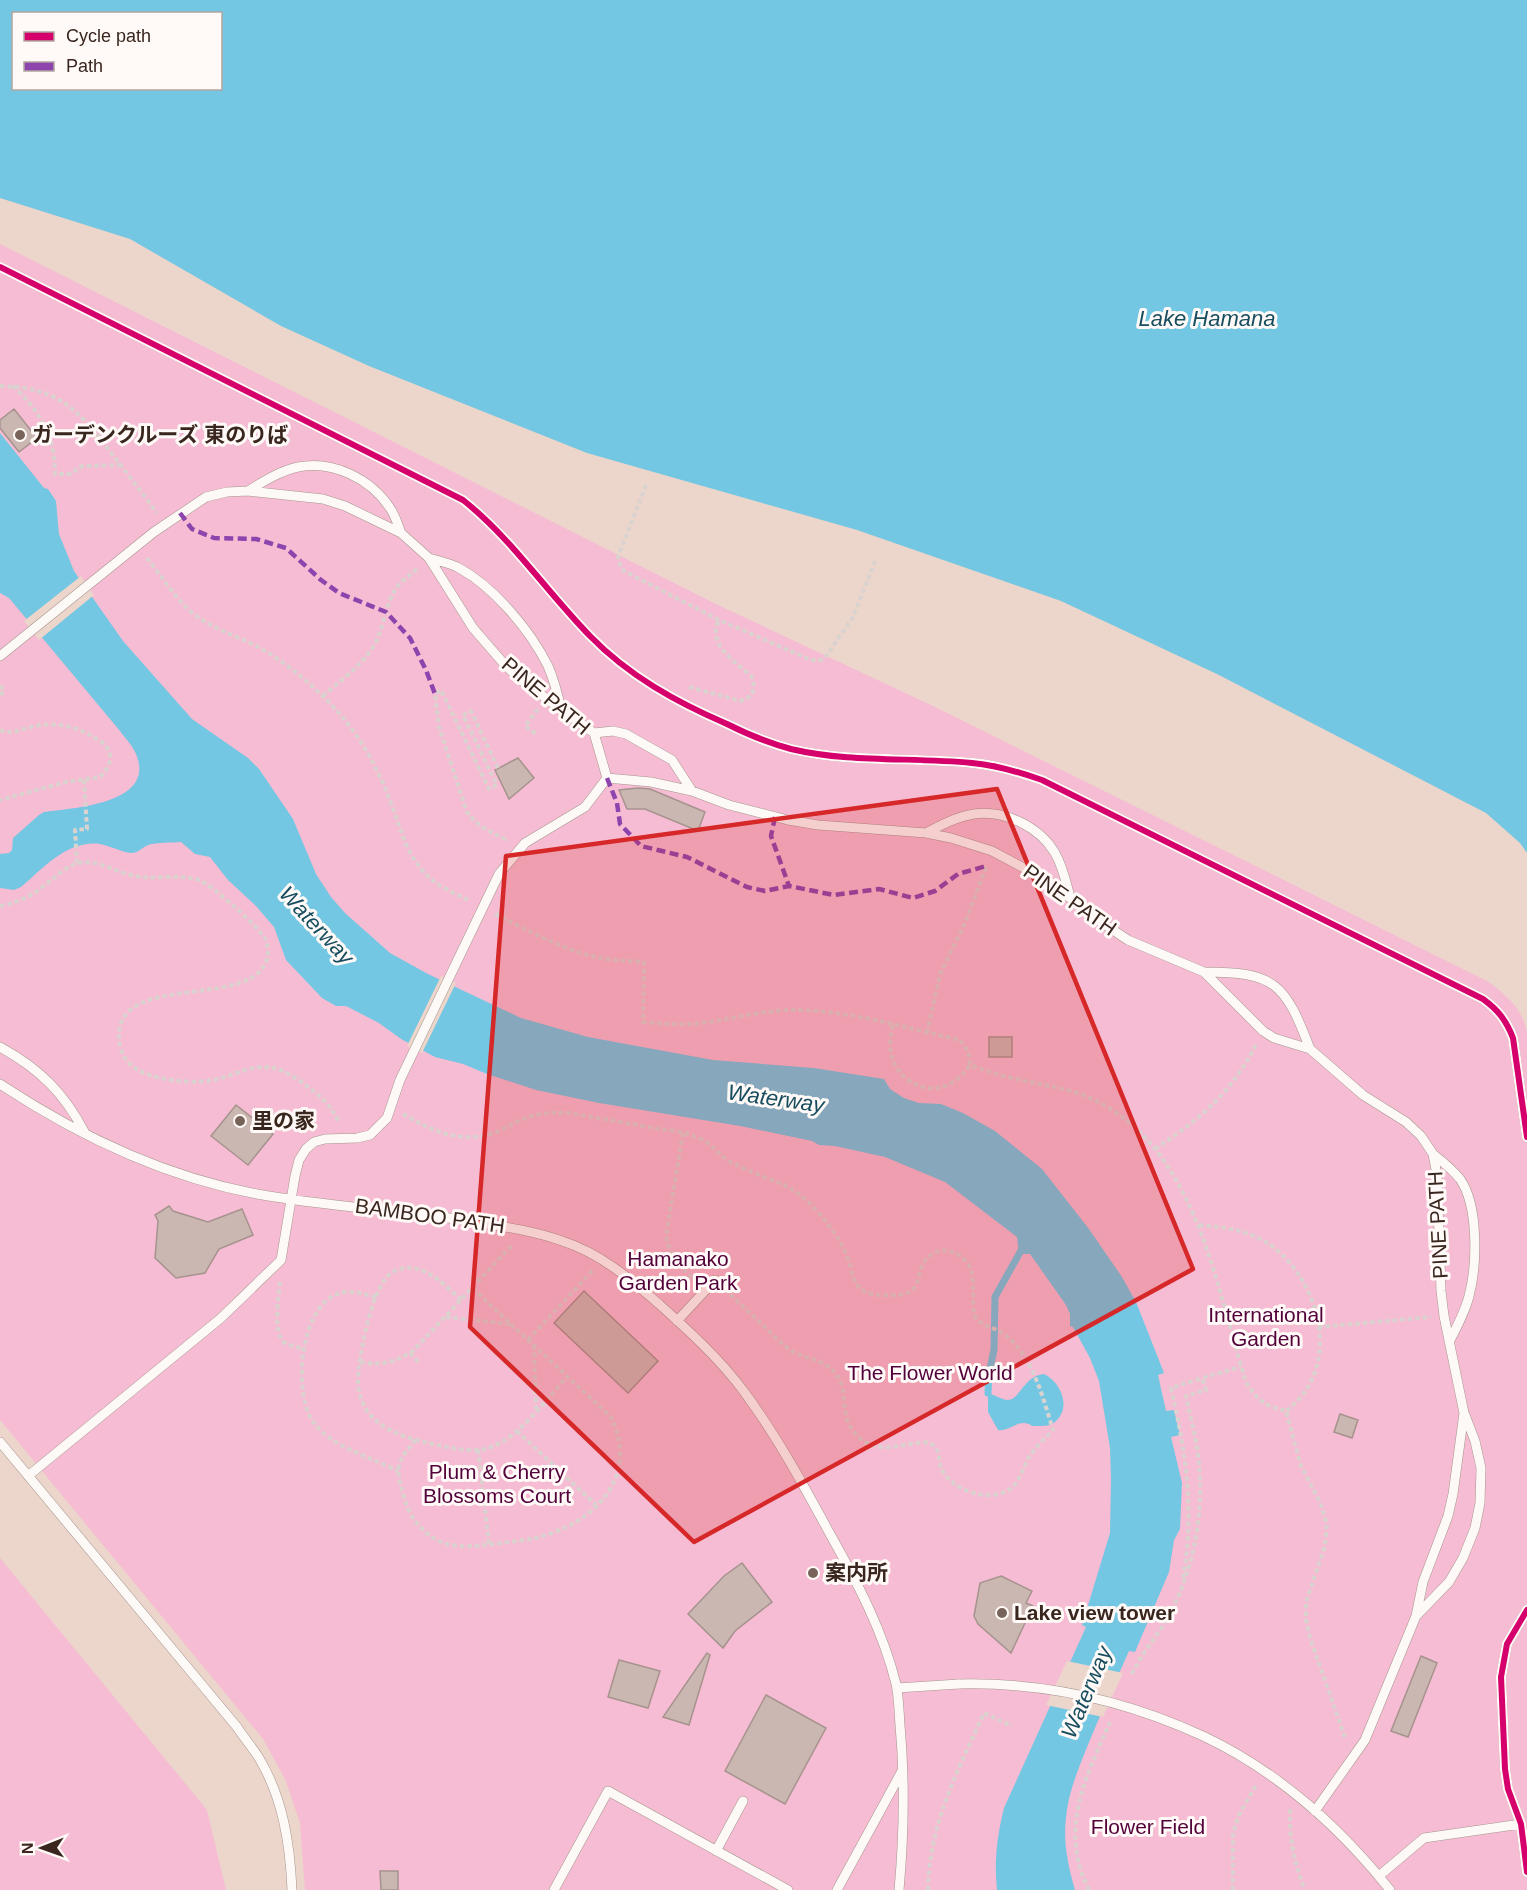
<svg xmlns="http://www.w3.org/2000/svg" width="1527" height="1890" viewBox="0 0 1527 1890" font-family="Helvetica,'Noto Sans JP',sans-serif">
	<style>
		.green { fill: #f6bcd3 }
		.water { fill: #74c7e2; fill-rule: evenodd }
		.pier { fill: #ecd5cb }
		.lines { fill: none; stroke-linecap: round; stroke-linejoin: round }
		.stream { stroke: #74c7e2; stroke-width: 7 }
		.building { fill: #cbb7b1; stroke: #a6938e; stroke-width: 1.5 }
		.service-casing { stroke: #a7958c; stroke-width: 10 }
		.path { stroke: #dad2cf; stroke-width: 4; stroke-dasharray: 4.5 3; stroke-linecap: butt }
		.service { stroke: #fcf9f7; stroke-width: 9 }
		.service-bridge-casing { stroke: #a7958c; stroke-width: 10; stroke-linecap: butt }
		.service-bridge { stroke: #fcf9f7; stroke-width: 9 }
		.quiet { stroke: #8e44ad; stroke-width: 4.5; stroke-dasharray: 9 4.5; stroke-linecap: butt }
		.cycleway-casing { stroke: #fffaf7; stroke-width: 10 }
		.cycleway { stroke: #d6006c; stroke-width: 6 }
		.marked { fill: #d62828; fill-opacity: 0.2; stroke: #d62828; stroke-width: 4.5; stroke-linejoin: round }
		.poi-dot { fill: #78635b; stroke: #fffaf7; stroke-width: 2 }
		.labels { text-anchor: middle; stroke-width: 6; stroke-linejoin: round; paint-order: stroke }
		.poi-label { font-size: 21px; font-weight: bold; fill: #39261e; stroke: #fffaf7; text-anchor: start }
		.street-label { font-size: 21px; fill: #39261e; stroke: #fffaf7 }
		.park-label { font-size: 21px; fill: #53013b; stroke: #fffaf7 }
		.water-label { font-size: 22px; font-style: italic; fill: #184d5f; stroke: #fffaf7 }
	</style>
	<rect width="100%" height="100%" fill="#ecd5cb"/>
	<path class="green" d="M0 244 718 605 935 707 1487 981C1506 994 1524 1010 1527 1034V1890H305L300 1823 285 1779 263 1739 0 1420Z
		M0 1558 207 1810 226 1890H0Z"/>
	<path class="water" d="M0 0H1527V853L1520 843 1486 813 1217 674 1061 601 857 530 587 453 369 366 281 326 130 239 0 198ZM14 14H220V88H14Z
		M0 433 44 488 48 489 56 501 59 534 74 571 123 641 192 719 248 758 259 769 293 819 316 874 331 897 345 913 390 953 428 974 521 1018 588 1037 713 1060 814 1068 884 1079 890 1089 904 1098 919 1103 941 1104 963 1113 995 1131 1042 1169 1089 1229 1122 1277 1136 1302 1164 1373 1158 1375 1166 1411 1174 1410 1180 1435 1171 1437 1182 1483 1180 1529 1174 1540 1169 1572 1135 1652 1129 1651C1115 1683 1100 1715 1087 1747 1078 1770 1068 1793 1066 1818 1063 1842 1068 1866 1075 1890H997C994 1861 997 1836 1004 1808L1086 1627 1082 1625 1110 1533 1111 1479 1110 1448 1099 1381 1090 1358 1073 1327 1070 1326V1314L1066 1305 1030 1254H1019L1017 1237 945 1182 885 1157 835 1146 819 1145 812 1141 740 1126 599 1103 536 1090 487 1074 463 1064 435 1057 401 1039 379 1023 346 1006H336L322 998 286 960 274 927 256 906 228 880 210 857 195 854 181 842C171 843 158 842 148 845 143 847 138 853 132 853 125 853 110 846 100 844 67 840 44 868 21 887L14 890 0 888V854L9 853 12 850 13 838 39 815 44 812C73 808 157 804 136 754 132 745 125 738 120 731L9 598 0 593Z
		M1044 1374C1061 1382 1072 1408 1055 1422 1049 1427 1039 1426 1032 1426 1020 1417 1010 1432 998 1430L988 1412V1393C994 1395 1001 1399 1007 1400 1020 1401 1023 1376 1044 1374Z"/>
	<path class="pier" d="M81 576 94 595 39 640 24 621Z
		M441 976 456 983 422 1053 407 1046Z
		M1067 1661 1123 1673 1103 1717 1046 1705Z"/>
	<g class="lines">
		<path class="stream" d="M988 1393 989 1373 994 1350 995 1297 1023 1247"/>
	</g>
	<path class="building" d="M14 409 37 438 19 452 0 428V420Z
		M518 758 534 778 509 799 495 770Z
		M638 788 650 789 705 812 698 831 645 809H627L619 790Z
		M989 1037H1012V1057H989Z
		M236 1105 273 1134 248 1165 211 1136Z
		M169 1206 173 1211 208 1222 242 1209 253 1235 219 1249 205 1273 176 1278 155 1258 158 1221 155 1215Z
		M584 1291 658 1361 628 1393 554 1323Z
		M1340 1414 1358 1420 1352 1438 1334 1432Z
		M742 1563 772 1602 735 1631 723 1648 688 1614 724 1576Z
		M1001 1576 1032 1591 1026 1603 1033 1606 1011 1653 978 1624 974 1616 980 1583Z
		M707 1653 710 1655 689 1725 663 1717Z
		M1421 1656 1437 1663 1408 1737 1391 1731Z
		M619 1660 660 1671 648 1708 608 1697Z
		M766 1695 826 1728 785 1804 725 1771Z
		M380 1871H398V1890H381Z"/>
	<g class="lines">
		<g class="service-casing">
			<path id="service" d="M0 267 463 500C512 539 546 591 590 636 629 676 676 702 727 724 747 734 768 743 791 749 850 763 912 757 972 763 996 765 1019 772 1042 780L1483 999C1498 1010 1506 1020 1513 1038L1527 1137
				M248 491C264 481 280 471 298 467 333 460 371 479 390 508 395 515 398 525 401 533
				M429 558C439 561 450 563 459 568 494 587 530 630 548 666 554 680 558 695 561 710
				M0 656 154 532 206 497 227 492 248 491 323 499 345 506 401 533 429 558 473 628 505 665 522 681 594 733 607 778
				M594 733 613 731 626 734 672 760 692 791
				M607 778 651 782 692 791 729 805 788 820 818 825 926 833 951 838 992 851 1050 882 1095 918 1128 940 1204 972 1263 1031 1274 1038 1310 1049 1363 1095 1406 1122 1421 1136 1433 1154 1437 1175 1441 1291 1444 1316 1464 1413 1453 1494 1448 1516 1423 1582 1416 1616
				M926 833C941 825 956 817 974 814 1004 810 1039 826 1055 853 1063 867 1066 882 1070 897
				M1204 972C1275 972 1285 983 1310 1049
				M0 1047C40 1069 64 1093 85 1133
				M0 1084C77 1135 166 1177 257 1194 329 1207 403 1210 475 1222 505 1227 534 1231 562 1241 600 1253 630 1279 659 1304 690 1332 721 1360 745 1393 778 1438 804 1486 830 1534 857 1582 883 1631 896 1684 899 1698 899 1712 900 1725 905 1780 904 1835 899 1890
				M1433 1154C1443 1162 1452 1169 1460 1179 1479 1206 1477 1266 1469 1296 1465 1312 1457 1327 1449 1342
				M677 1321 715 1280
				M0 1442 237 1727C244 1738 253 1748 259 1758 283 1798 290 1844 292 1890
				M28 1476 221 1318 281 1260 295 1176 299 1160 306 1149 314 1142 325 1139 357 1138 370 1135 387 1118 400 1080 499 874 525 843 585 807 607 778
				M1527 1610 1507 1644 1501 1677 1505 1769 1508 1789 1521 1824 1527 1872
				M897 1688 959 1684
				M1203 1736C1277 1771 1339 1826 1390 1890
				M1315 1811 1365 1740 1416 1616 1449 1582 1463 1558 1475 1528 1480 1503 1481 1468 1475 1441 1465 1415
				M716 1851 743 1801
				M1379 1876 1424 1838 1521 1824
				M554 1890 608 1791 788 1890
				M837 1890 902 1771"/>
		</g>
		<path class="path" d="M0 386C58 387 79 410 112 454 127 473 142 493 157 513
			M13 386C39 409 56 439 55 474H70L82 466 121 465
			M646 485 618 557 620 564 624 571 719 620 809 659 817 661 824 659 853 617 876 559
			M147 558C160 574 172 593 187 608 207 628 237 635 262 649 291 666 316 688 339 713 362 739 379 771 391 803 401 828 405 852 424 872 436 886 454 893 470 901
			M0 686 4 690 0 696
			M689 687 741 701C753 697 756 689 752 677 736 662 706 645 719 620
			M323 696C340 681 360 667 373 647 385 628 384 605 397 587 402 580 412 574 418 568
			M538 709 525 726 538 735
			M0 730C11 735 19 730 31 727 54 721 77 726 97 739 104 743 110 749 110 757 110 766 106 770 100 777L66 782 0 800
			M498 768 471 711 463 715 497 785 489 789 441 690 435 694 439 727 467 812C478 827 493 833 509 841
			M77 863 75 830 87 829 84 780
			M0 906C16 903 32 896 45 885 56 877 65 866 79 863 97 859 113 871 131 875 153 881 177 873 199 880 211 884 260 928 266 940 267 943 268 950 268 953 263 1013 118 969 119 1036 119 1047 123 1058 131 1065 149 1081 196 1085 218 1079 234 1075 250 1066 266 1067 281 1067 296 1078 307 1086 321 1097 332 1106 339 1123
			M495 914C525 929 556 946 588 955 607 960 625 961 644 962L643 1022C658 1023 674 1025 689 1024 724 1022 758 1010 793 1010 849 1010 906 1028 960 1040L968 1051 970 1065C987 1071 1004 1077 1022 1080 1041 1085 1061 1087 1080 1094 1194 1136 1214 1280 1246 1382 1258 1401 1265 1406 1286 1411L1301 1466 1320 1502 1327 1524 1325 1546 1306 1602V1620L1310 1638 1346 1740
			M893 1025C891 1035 889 1044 891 1053 896 1081 929 1098 953 1082 960 1078 965 1072 970 1065
			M927 1033 940 974 965 923 987 865
			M403 1114C432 1131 460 1144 494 1133 504 1129 513 1123 523 1119 538 1113 553 1112 569 1113 597 1118 626 1123 654 1128 667 1130 682 1131 694 1136 710 1142 715 1150 727 1160 731 1163 738 1165 743 1168 775 1183 791 1182 816 1210 834 1231 843 1242 851 1268 853 1277 855 1286 864 1291 870 1295 879 1295 886 1295 931 1298 909 1271 931 1255 945 1244 966 1255 971 1270 975 1284 972 1301 974 1315 982 1328 994 1326 1005 1335 1033 1356 1043 1398 1053 1430 1045 1439 1035 1447 1029 1457 1020 1473 1019 1489 999 1494 979 1499 949 1487 941 1468 938 1460 941 1453 934 1446 921 1433 886 1460 861 1439 835 1418 852 1393 835 1373 823 1358 807 1360 792 1351 783 1345 775 1337 768 1330 753 1316 739 1302 724 1289
			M683 1133 666 1236C671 1259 679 1266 696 1281
			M1155 1149C1202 1118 1231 1093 1257 1043
			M1199 1225C1224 1227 1248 1230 1269 1244 1310 1272 1335 1337 1310 1383 1304 1395 1296 1403 1286 1411
			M280 1282C279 1297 272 1333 285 1343 290 1346 298 1347 304 1349
			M376 1297C364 1294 352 1290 340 1293 300 1304 293 1390 312 1420 328 1446 371 1457 398 1471
			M461 1300C447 1287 431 1270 412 1268 403 1267 393 1270 387 1277 371 1293 358 1359 358 1382 358 1392 362 1404 368 1412 381 1430 407 1438 428 1443 443 1446 461 1451 477 1450 512 1449 545 1400 567 1377
			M446 1317 510 1324
			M1318 1327 1431 1317
			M528 1340 593 1270
			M534 1345 536 1409
			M410 1353 419 1363
			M360 1362C381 1366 395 1362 413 1351L513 1244
			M517 1431 596 1505
			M416 1440C396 1462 395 1467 404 1497 409 1517 423 1535 444 1543 463 1549 483 1545 502 1543 516 1541 530 1540 543 1536 598 1520 639 1475 611 1417L472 1288
			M478 1450 489 1544
			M1183 1578C1195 1511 1186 1453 1171 1388L1202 1378
			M1132 1674C1142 1652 1160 1633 1171 1612 1198 1559 1206 1498 1196 1441 1193 1426 1189 1411 1186 1396L1206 1390 1202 1378 1241 1367
			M1290 1809C1289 1838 1294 1863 1305 1890
			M928 1890C929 1825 957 1772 984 1713L1012 1726
			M1089 1890C1058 1830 1086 1777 1110 1722
			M1233 1890V1833L1239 1815 1256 1785"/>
		<use href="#service" class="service"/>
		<g class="service-bridge-casing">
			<path id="service-bridge" d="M959 1684C1045 1682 1125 1700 1203 1736"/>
		</g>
		<use href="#service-bridge" class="service-bridge"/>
		<path class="quiet" d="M180 513 192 529 214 538 256 539 286 548 321 580 339 593 386 612 410 638 426 670 435 694
			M607 778 617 803 620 824 641 846 687 857 747 887 765 891 789 886 834 895 879 889 913 898 935 891 958 874 986 866
			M775 817 771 836 789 886"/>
		<g class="cycleway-casing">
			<path id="cycleway" d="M0 267 463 500C512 539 546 591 590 636 629 676 676 702 727 724 747 734 768 743 791 749 850 763 912 757 972 763 996 765 1019 772 1042 780L1483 999C1498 1010 1506 1020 1513 1038L1527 1137
				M1527 1610 1507 1644 1501 1677 1505 1769 1508 1789 1521 1824 1527 1872"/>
		</g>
		<use href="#cycleway" class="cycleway"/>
	</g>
	<path class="marked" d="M997 789 1193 1269 694 1542 470 1327 506 856Z"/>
	<g class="poi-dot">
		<circle cx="20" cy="435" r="6"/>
		<circle cx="240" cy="1121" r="6"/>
		<circle cx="813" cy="1573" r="6"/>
		<circle cx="1002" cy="1613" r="6"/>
	</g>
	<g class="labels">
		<g class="poi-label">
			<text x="32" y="442">ガーデンクルーズ 東のりば</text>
			<text x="252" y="1128">里の家</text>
			<text x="825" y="1580">案内所</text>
			<text x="1014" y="1620">Lake view tower</text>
		</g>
		<g class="street-label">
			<text transform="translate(546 696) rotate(40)" y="7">PINE PATH</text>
			<text transform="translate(1070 900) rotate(35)" y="7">PINE PATH</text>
			<text transform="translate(430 1216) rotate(8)" y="7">BAMBOO PATH</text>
			<text transform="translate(1438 1225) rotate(-93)" y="7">PINE PATH</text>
		</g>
		<g class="park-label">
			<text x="678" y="1266">Hamanako<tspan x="678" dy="24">Garden Park</tspan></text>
			<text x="1266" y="1322">International<tspan x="1266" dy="24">Garden</tspan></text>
			<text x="930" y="1380">The Flower World</text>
			<text x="497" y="1479">Plum &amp; Cherry<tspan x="497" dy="24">Blossoms Court</tspan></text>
			<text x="1148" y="1834">Flower Field</text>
		</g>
		<g class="water-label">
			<text x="1207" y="326">Lake Hamana</text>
			<text transform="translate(317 925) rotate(47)" y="8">Waterway</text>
			<text transform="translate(776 1098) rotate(8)" y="8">Waterway</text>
			<text transform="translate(1086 1692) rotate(-67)" y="8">Waterway</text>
		</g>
	</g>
	<rect x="12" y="12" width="210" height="78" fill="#fffaf7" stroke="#b0a5a0" stroke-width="1.5"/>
	<rect x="24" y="32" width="30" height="9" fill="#d6006c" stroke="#b0a5a0" stroke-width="1.5"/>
	<text x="66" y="42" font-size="18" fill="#39261e">Cycle path</text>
	<rect x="24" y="62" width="30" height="9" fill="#8e44ad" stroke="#b0a5a0" stroke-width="1.5"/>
	<text x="66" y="72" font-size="18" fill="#39261e">Path</text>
	<g transform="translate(42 1848) rotate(269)" stroke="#fffaf7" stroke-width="4.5" paint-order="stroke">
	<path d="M0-4.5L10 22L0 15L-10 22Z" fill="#39261e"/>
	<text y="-9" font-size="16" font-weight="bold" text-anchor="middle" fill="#39261e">N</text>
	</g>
</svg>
